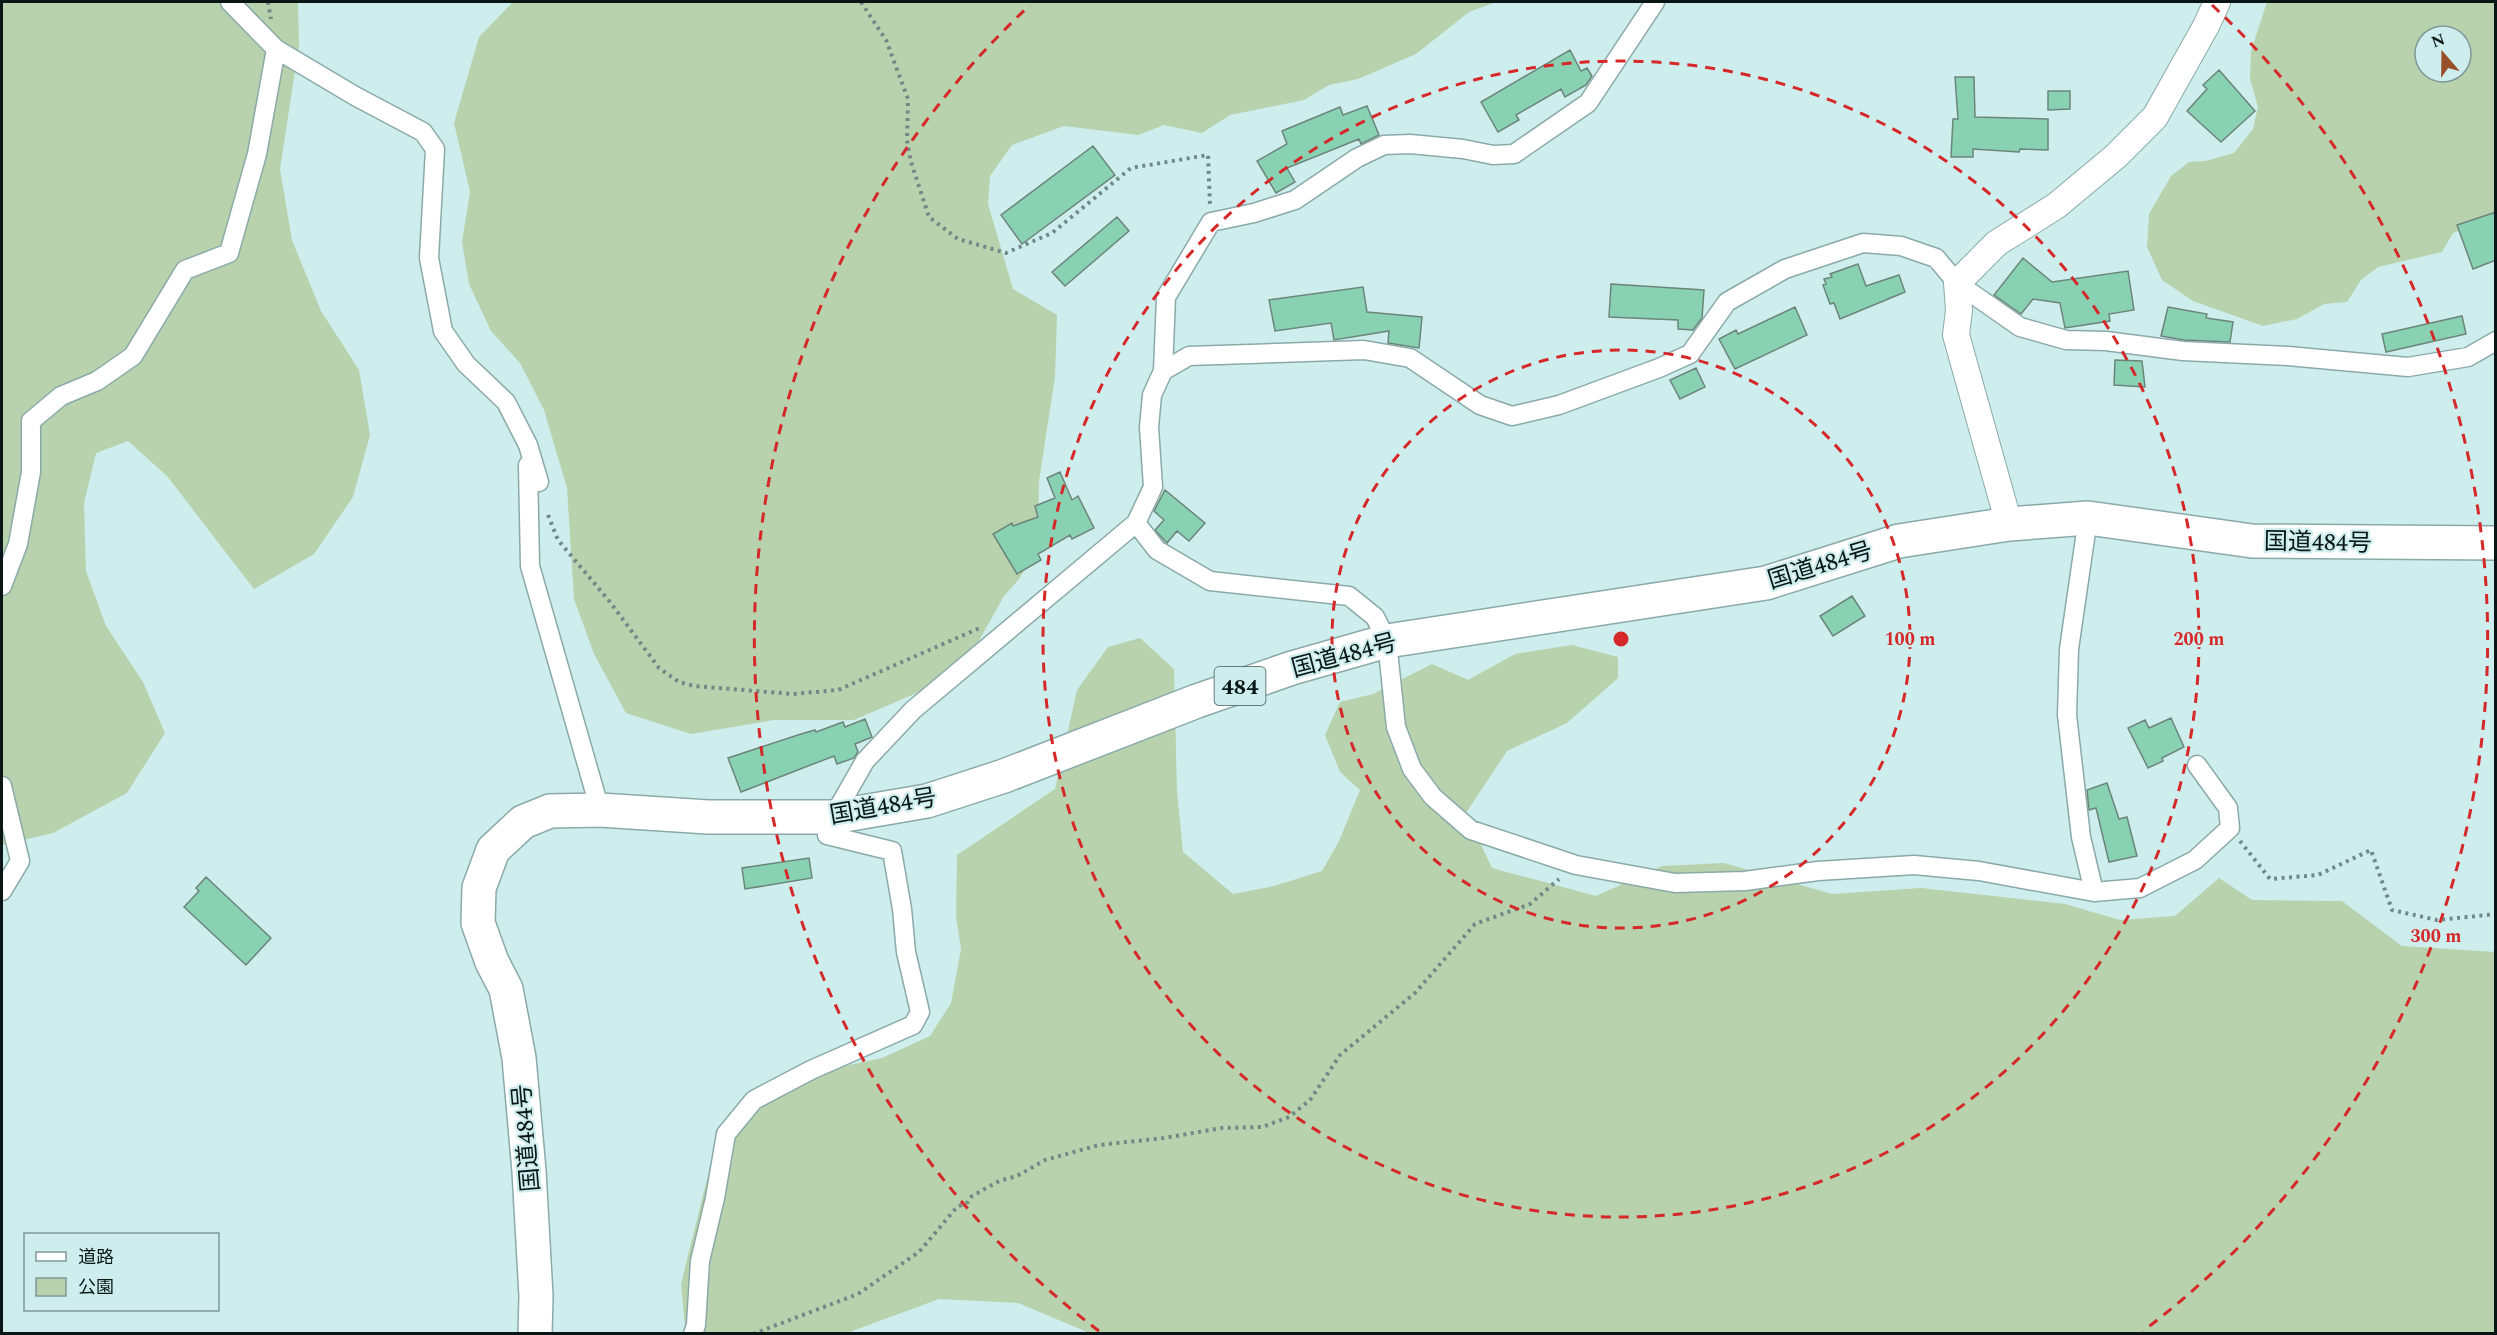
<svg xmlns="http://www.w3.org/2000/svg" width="2497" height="1335" viewBox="0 0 2497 1335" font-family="Spectral,'Noto Sans JP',serif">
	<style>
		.green { fill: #b7d2ac; fill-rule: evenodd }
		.building { fill: #88d1b3; stroke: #6c857a; stroke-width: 1.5 }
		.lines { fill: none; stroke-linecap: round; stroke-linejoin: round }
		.street-casing { stroke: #8ba9a9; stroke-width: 21 }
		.secondary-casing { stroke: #8ba9a9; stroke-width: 28 }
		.highway-casing { stroke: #8ba9a9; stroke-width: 36 }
		.path { stroke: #728888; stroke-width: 4; stroke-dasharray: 3 4.5; stroke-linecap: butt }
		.street { stroke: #fff; stroke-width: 18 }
		.secondary { stroke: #fff; stroke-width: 26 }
		.highway { stroke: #fff; stroke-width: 33 }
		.ring { fill: none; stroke: #d62828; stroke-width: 3; stroke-dasharray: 10 8 }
		.labels { text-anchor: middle; stroke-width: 4.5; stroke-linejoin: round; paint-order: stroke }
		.shield { fill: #ceeeee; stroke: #455757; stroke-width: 1.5 }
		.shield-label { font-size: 22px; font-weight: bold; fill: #0a1616 }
		.street-label { font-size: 24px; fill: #0a1616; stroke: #ceeeee }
		.centre { fill: #d62828; stroke: #ceeeee; stroke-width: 3 }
		.ring-label { font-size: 18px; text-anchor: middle; font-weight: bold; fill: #d62828; stroke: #ceeeee; stroke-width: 4.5; stroke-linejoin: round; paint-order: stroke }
	</style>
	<rect width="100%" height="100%" fill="#ceeeee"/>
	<path class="green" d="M2 2H298L299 45 280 169 292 240 321 311 359 370 370 435 353 497 314 554 254 589 167 476 128 441 96 453 84 503 86 571 106 626 143 682 165 733 127 793 53 833 2 845Z
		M513 2H1496L1469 12 1416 54 1358 79 1329 85 1304 100 1230 115 1202 133 1164 125 1138 135 1064 126 1012 145 990 176 988 204 1013 289 1057 315 1055 377 1039 481 1038 548 1019 579 1004 596 975 648 926 689 854 720H774L691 734 626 713 594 654 574 599 567 488 544 410 520 363 491 331 469 284 462 242 470 192 454 123 479 37Z
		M2267 2H2495V217L2453 233 2442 252 2378 267 2361 280 2347 302 2324 304 2297 319 2263 326 2193 301 2162 280 2147 247 2149 214 2171 176 2189 162 2205 161 2234 153 2253 129 2258 107 2250 79 2251 51ZM2425 36H2461V72H2425Z
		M1140 638 1174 669 1177 791 1183 852 1233 894 1274 886 1322 871 1339 841 1360 790 1340 772 1325 735 1340 702 1373 694 1432 664 1468 680 1515 654 1572 645 1618 657V678L1567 723 1507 751 1466 813 1492 868 1596 896 1662 866 1724 863 1832 894 1921 888 2065 904 2120 920 2175 916 2219 878 2252 900 2342 901 2402 946 2495 952V1333L1086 1334 1085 1331 1018 1303 939 1299 847 1333 698 1334 685 1327 681 1284 711 1163 730 1127 811 1073 882 1058 930 1036 951 1003 961 949 956 916 957 855 1055 789 1077 690 1108 647Z"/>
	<path class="building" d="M1570 50 1581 71 1587 68 1592 76 1586 85 1565 97 1561 89 1516 115 1519 120 1498 132 1481 102Z
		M2219 70 2255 111 2221 142 2187 111 2207 89 2203 85Z
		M1955 77H1974L1975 117 2048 119V150L2020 149 2019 152 1973 149V157H1951L1953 119H1958Z
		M2048 91H2070V109L2048 110Z
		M1367 106 1379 135 1361 144 1359 139 1287 168 1295 182 1276 193 1257 161 1287 144 1282 131 1340 107 1343 115Z
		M1093 146 1115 175 1022 244 1001 215Z
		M2496 212V260L2473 269 2457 225Z
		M1117 217 1129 231 1065 286 1052 272Z
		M2023 258 2052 282 2128 271 2134 310 2109 314 2110 321 2065 328 2060 303 2033 299 2021 314 1994 295Z
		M1858 264 1866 286 1899 275 1905 292 1840 319 1834 303 1830 304 1823 285 1826 284 1824 279 1832 277 1830 274Z
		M1611 284 1704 290 1702 318 1693 330 1678 329V320L1609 317Z
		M1363 287 1367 312 1422 317 1419 348 1388 343 1389 331 1334 340 1331 323 1275 331 1269 300Z
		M1795 307 1807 335 1735 369 1719 339 1736 330 1738 334Z
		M2168 307 2207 314 2206 318 2233 322 2230 342 2184 340 2161 336Z
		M2462 316 2466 334 2386 352 2382 334Z
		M2115 360 2142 361 2145 387 2114 385Z
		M1696 368 1705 387 1680 399 1670 380Z
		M1060 472 1072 500 1078 496 1094 528 1072 539 1070 535 1038 554 1041 560 1017 574 993 534 1012 523 1013 526 1038 517 1035 506 1055 498 1047 478Z
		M1165 490 1205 523 1189 541 1177 531 1167 543 1155 530 1164 520 1154 511Z
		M1852 596 1865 616 1833 636 1820 616Z
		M2171 718 2184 747 2162 758 2163 761 2148 768 2128 728 2145 720 2149 728Z
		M865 719 872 737 855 744 858 752 854 758 837 764 834 756 741 792 728 758 801 734 815 730 816 732 843 722 845 727Z
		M2107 783 2119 819 2127 817 2137 856 2109 862 2096 808 2089 810 2087 790Z
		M809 858 812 878 745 889 742 868Z
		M206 877 271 938 246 965 184 907 199 891 196 888Z"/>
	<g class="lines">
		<g class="street-casing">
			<path id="street" d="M230 2 276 49 355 96 423 132 435 149 429 258 443 331 466 364 506 402 528 445 539 482
				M1163 371 1166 297 1211 222 1254 213 1295 200 1357 158 1384 145 1410 144 1463 149 1493 155 1514 154 1588 103 1655 2
				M528 465 530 566 600 810
				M1136 523 1157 550 1210 581 1349 596 1375 617 1387 641 1396 727 1412 769 1433 797 1471 830 1576 865 1675 883 1745 881 1818 871 1914 865 1979 871 2094 892 2081 837 2067 715 2069 649 2088 518
				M2 586 18 544 31 472V421L61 396 97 381 133 356 185 270 229 253 257 154 276 49
				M2 786 20 861 2 891
				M2094 892 2140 888 2195 860 2230 828 2228 808 2197 765
				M693 1334 696 1325 700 1261 715 1198 726 1134 754 1100 811 1070 913 1025 920 1012 906 952 902 909 892 851 827 835 833 817 865 761 913 710 1136 523 1153 487 1149 427 1152 395 1163 371 1189 356 1364 350 1410 358 1480 405 1512 416 1559 405 1659 368 1690 354 1727 302 1785 269 1863 243 1901 246 1936 258 1957 283 2020 327 2066 340 2106 341 2183 351 2288 356 2408 367 2468 357 2496 341"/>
		</g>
		<g class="secondary-casing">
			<path id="secondary" d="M2009 524 1956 335 1959 310 1957 283 1997 243 2056 206 2116 156 2155 117 2206 26 2217 2"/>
		</g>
		<g class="highway-casing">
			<path id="highway" d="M535 1334 536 1296 529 1171 519 1058 506 989 492 962 478 923 479 888 493 850 523 822 550 811 600 810 708 817H833L927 801 1004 776 1197 701 1292 668 1387 641 1766 583 1899 541 2009 524 2088 518 2252 541 2496 543"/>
		</g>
		<path class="path" d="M268 2 271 19
			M861 2 886 40 908 99 907 140 911 162 929 217 958 239 1006 253 1052 233 1131 168 1208 155 1210 206
			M548 515 558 540 610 602 659 668 679 682 694 686 793 694 838 690 982 627
			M2240 841 2270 879 2318 875 2371 850 2392 910 2437 920 2496 914
			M753 1334 858 1294 919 1252 957 1207 968 1202 972 1196 999 1181 1017 1176 1045 1160 1099 1145 1164 1138 1222 1128 1262 1127 1289 1117 1310 1100 1340 1055 1415 993 1475 924 1530 904 1559 879"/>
		<use href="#street" class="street"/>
		<use href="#secondary" class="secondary"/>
		<use href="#highway" class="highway"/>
	</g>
	<g class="ring">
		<circle cx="1621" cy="639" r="289"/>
		<circle cx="1621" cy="639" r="578"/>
		<path d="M1099 1331A867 867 0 0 1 1030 5M2212 5A867 867 0 0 1 2143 1331"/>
	</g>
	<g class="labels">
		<rect class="shield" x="1214.5" y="667" width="51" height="38" rx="4.5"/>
		<g class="shield-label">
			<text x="1240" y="694">484</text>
		</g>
		<g class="street-label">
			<text transform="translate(2318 542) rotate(1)" y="8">国道484号</text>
			<text transform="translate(1820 565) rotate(-17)" y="8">国道484号</text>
			<text transform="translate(1344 655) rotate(-15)" y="8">国道484号</text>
			<text transform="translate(883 806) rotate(-10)" y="8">国道484号</text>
			<text transform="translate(526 1138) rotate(-95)" y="8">国道484号</text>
		</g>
	</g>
	<circle cx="1621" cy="639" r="9" class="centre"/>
	<g class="ring-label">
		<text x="1910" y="645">100 m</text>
		<text x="2199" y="645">200 m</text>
		<text x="2436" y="942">300 m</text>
	</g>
	<rect width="2497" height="1335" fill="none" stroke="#0a1616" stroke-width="6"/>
	<rect x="24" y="1233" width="195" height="78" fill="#ceeeee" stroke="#809898" stroke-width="1.5"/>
	<rect x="36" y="1252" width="30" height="9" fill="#ffffff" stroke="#809898" stroke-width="1.5"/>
	<text x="78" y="1263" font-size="18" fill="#0a1616">道路</text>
	<rect x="36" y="1278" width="30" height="18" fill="#b7d2ac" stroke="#809898" stroke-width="1.5"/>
	<text x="78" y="1293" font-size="18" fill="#0a1616">公園</text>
	<g transform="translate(2443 54) rotate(340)"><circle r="28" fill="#ceeeee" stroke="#809898" stroke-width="1.5"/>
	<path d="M0-4.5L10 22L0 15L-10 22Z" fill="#98502b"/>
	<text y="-9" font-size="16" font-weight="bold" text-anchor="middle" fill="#0a1616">N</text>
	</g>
</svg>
